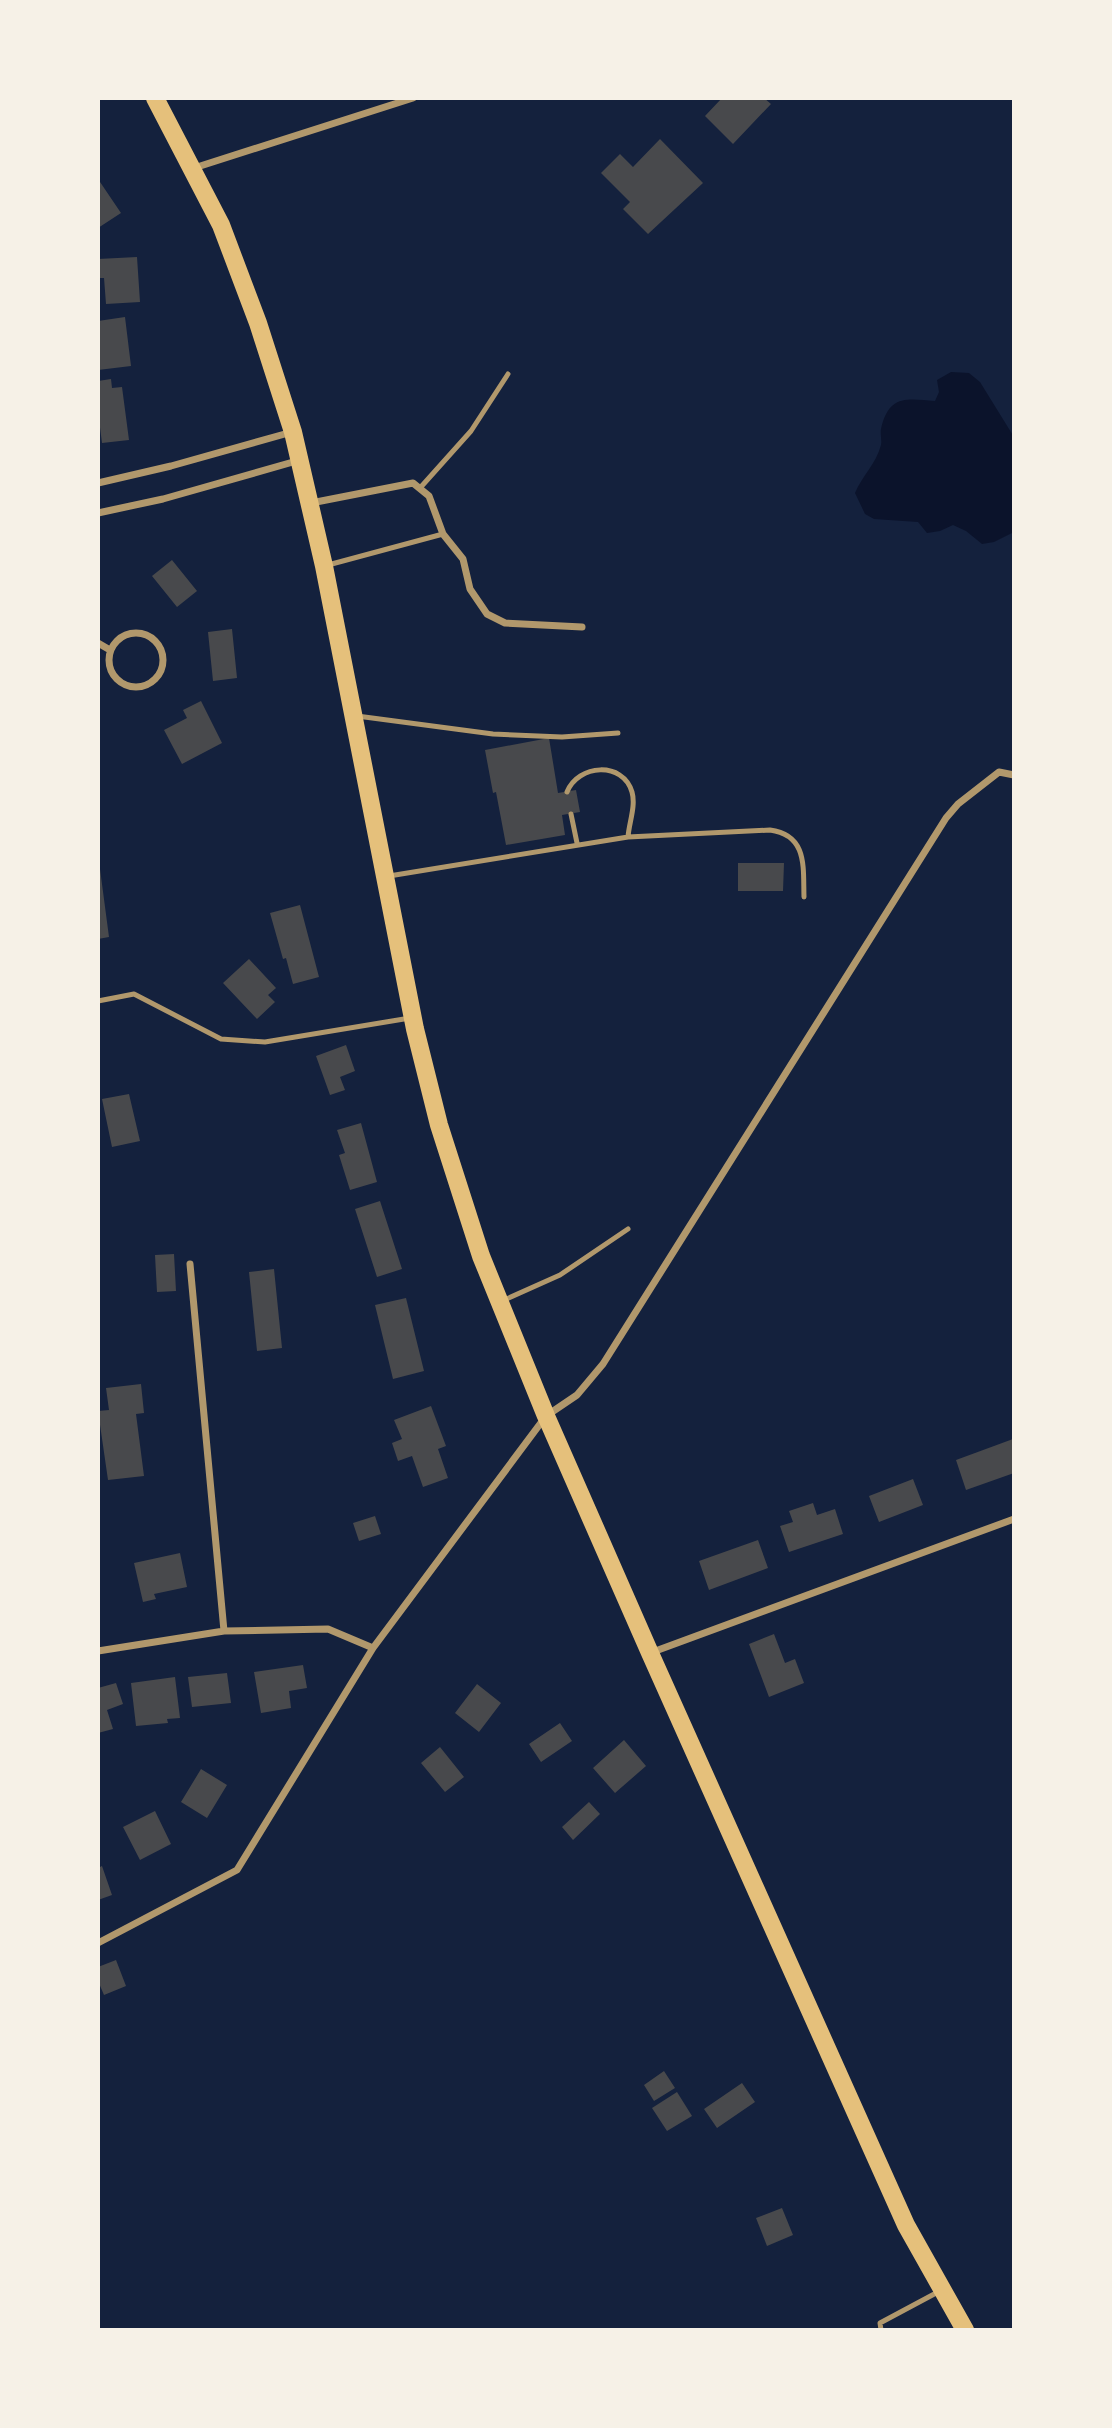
<svg xmlns="http://www.w3.org/2000/svg" width="1112" height="2428" viewBox="0 0 1112 2428" font-family="Jost,sans-serif">
	<style>
		.water { fill: #0b132b }
		.building { fill: #48494c }
		.lines { fill: none; stroke-linecap: round; stroke-linejoin: round }
		.service { stroke: #b1986c; stroke-width: 5 }
		.minor { stroke: #b1986c; stroke-width: 7 }
		.primary { stroke: #e5c07b; stroke-width: 18 }
	</style>
	<rect width="100%" height="100%" fill="#14213d"/>
	<path class="water" d="M951 372 969 373 980 382 1014 437V532L994 542 982 544 966 531 953 525 940 531 927 533 918 522 874 519 865 514 855 493C862 476 876 464 881 445 882 440 880 434 881 429 889 394 907 399 935 401L939 392 937 380Z"/>
	<path class="building" d="M722 98H764L771 104 733 144 705 116Z
		M660 139 703 183 648 234 623 209 630 202 601 173 620 154 633 167Z
		M98 179 121 213 98 228Z
		M137 257 140 302 106 304 104 278H98V259Z
		M125 317 131 366 98 370V321Z
		M111 379 112 388 122 387 129 440 102 443 98 412V381Z
		M172 560 197 591 177 607 152 576Z
		M232 629 237 678 213 681 208 632Z
		M201 701 222 743 182 764 164 730 187 718 183 710Z
		M549 738 558 793 576 790 580 812 562 815 565 835 506 845 496 792 493 793 485 750Z
		M738 863H784L783 891H738Z
		M100 869 109 937 98 939V870Z
		M300 905 319 977 293 984 286 958 283 959 270 913Z
		M249 959 276 988 268 995 275 1002 257 1019 223 983Z
		M346 1045 355 1071 340 1077 345 1090 330 1095 316 1056Z
		M129 1094 140 1141 112 1147 102 1099Z
		M361 1123 377 1182 350 1190 339 1155 345 1153 337 1130Z
		M380 1201 402 1269 377 1277 355 1209Z
		M174 1254 176 1291 157 1292 155 1255Z
		M274 1269 282 1348 257 1351 249 1272Z
		M406 1298 424 1371 393 1379 375 1305Z
		M141 1384 144 1413 136 1414 144 1476 108 1480 98 1411 109 1410 106 1388Z
		M431 1406 446 1446 438 1449 448 1478 423 1487 412 1456 398 1461 392 1443 402 1439 394 1420Z
		M1013 1439 1014 1473 966 1490 956 1460Z
		M913 1479 923 1505 879 1522 869 1496Z
		M813 1503 817 1515 835 1509 843 1534 789 1552 780 1526 793 1522 789 1511Z
		M375 1516 381 1534 359 1541 353 1523Z
		M758 1540 768 1568 709 1590 699 1561Z
		M180 1553 187 1587 154 1594 156 1599 143 1602 134 1563Z
		M774 1634 785 1663 795 1659 804 1683 769 1697 749 1644Z
		M303 1665 307 1688 289 1691 291 1708 261 1713 254 1672Z
		M227 1673 231 1703 192 1707 188 1677Z
		M175 1677 180 1718 167 1719 168 1723 136 1726 131 1683Z
		M116 1683 123 1704 107 1710 113 1729 98 1733V1688Z
		M477 1684 501 1703 479 1732 455 1713Z
		M560 1723 572 1741 541 1762 529 1744Z
		M624 1740 646 1766 615 1793 593 1768Z
		M440 1747 464 1777 445 1792 421 1763Z
		M201 1769 227 1785 207 1818 181 1802Z
		M589 1802 600 1814 573 1840 562 1827Z
		M155 1811 171 1844 140 1860 123 1827Z
		M102 1866 112 1895 98 1900V1868Z
		M116 1960 126 1986 104 1995 98 1981V1967Z
		M664 2071 675 2088 654 2101 644 2085Z
		M742 2083 755 2102 717 2128 704 2109Z
		M677 2092 692 2116 667 2131 652 2108Z
		M782 2208 793 2235 767 2246 756 2218Z"/>
	<g class="lines">
		<path class="service" d="M420 488 471 431 508 374
			M328 565 443 534
			M357 716 493 734 562 737 618 733
			M567 792C578 764 623 761 632 792 636 806 629 823 628 837
			M571 814 577 843
			M389 876 628 837 770 830C808 835 803 868 804 897
			M98 1001 134 994 221 1039 265 1042 410 1018
			M502 1301 560 1275 628 1229
			M881 2330 880 2323 938 2292"/>
		<path class="minor" d="M194 168 413 98
			M98 483 171 466 292 432
			M311 503 413 483 429 496 443 534 463 559 470 589 487 614 505 623 582 627
			M98 513 163 499 300 460
			M109 660a27 27 0 1 1 54 0a27 27 0 1 1-54 0Z
			M98 643 110 650
			M190 1264 224 1631
			M98 1651 224 1631 328 1629 373 1648
			M650 1653 1014 1519
			M98 1943 237 1870 373 1648 546 1416 577 1395 603 1364 946 818 958 804 999 772 1014 775"/>
		<path class="primary" d="M155 98 221 225 258 323 293 432 324 566 415 1029 439 1125 481 1256 546 1416 650 1653 906 2225 965 2330"/>
	</g>
	<rect width="1112" height="2428" fill="none" stroke="#f6f1e7" stroke-width="200"/>
</svg>
